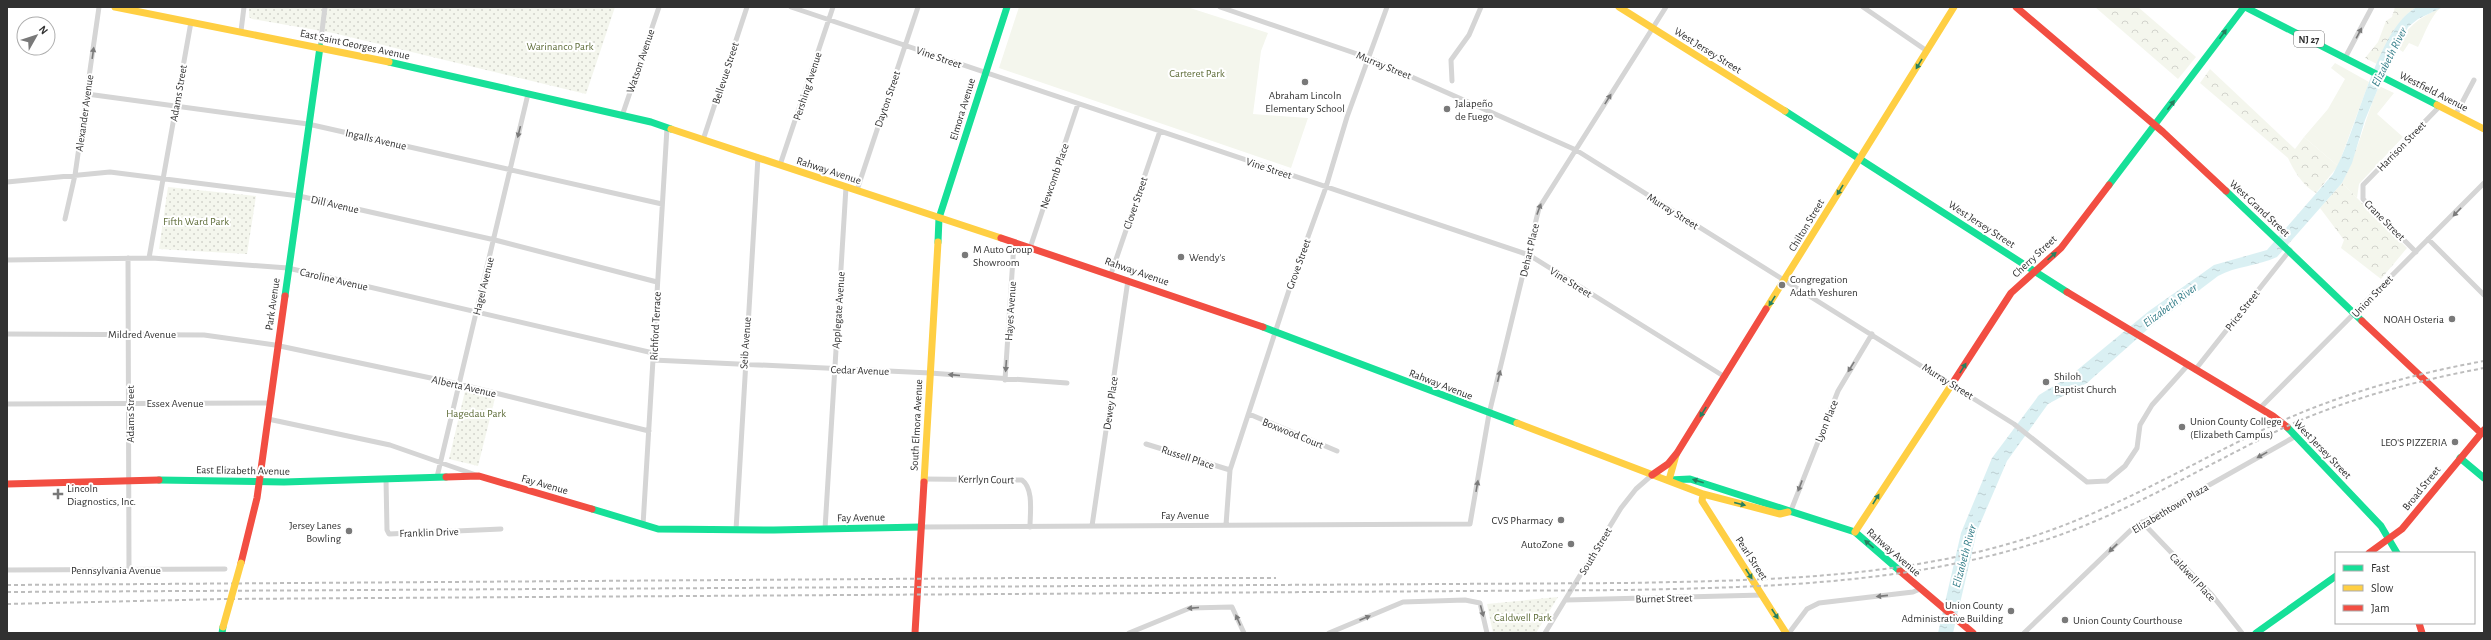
<svg xmlns="http://www.w3.org/2000/svg" width="2491" height="640" viewBox="0 0 2491 640" font-family="'Alegreya Sans',sans-serif">
	<style>
		.green { fill: #f4f6ed }
		.forest { fill: url(#forest-crowns) }
		.park { fill: url(#park-dots) }
		.water { fill: url(#water-ripples) }
		.lines { fill: none; stroke-linecap: round; stroke-linejoin: round }
		.street { stroke: #d5d5d5; stroke-width: 5 }
		.fast { stroke: #16e098; stroke-width: 7 }
		.slow { stroke: #ffcf43; stroke-width: 7 }
		.jam { stroke: #f24e42; stroke-width: 7 }
		.rail { stroke: #bdbdbd; stroke-width: 2; stroke-dasharray: 4 3; stroke-linecap: butt }
		.slow-bridge { stroke: #ffcf43; stroke-width: 7 }
		.oneway { fill: #7b7b7b }
		.oneway2 { fill: #25805f }
		.poi-dot { fill: #797979; stroke: #fff; stroke-width: 1.5 }
		.labels { text-anchor: middle; stroke-width: 4; stroke-linejoin: round; paint-order: stroke }
		.shield { fill: #fff; stroke: #6f6f6f; stroke-width: 1 }
		.shield-label { font-size: 10px; font-weight: bold; fill: #313131 }
		.street-label { font-size: 11px; fill: #313131; stroke: #fff }
		.park-label { font-size: 11px; fill: #616f3c; stroke: #fff }
		.poi-label { font-size: 11px; fill: #313131; stroke: #fff; text-anchor: start }
		.water-label { font-size: 12px; font-style: italic; fill: #367f8a; stroke: #fff }
	</style>
	<defs>
		<pattern id="forest-crowns" width="20" height="18" patternUnits="userSpaceOnUse"><rect width="20" height="18" fill="#f4f6ed"/><path d="M2 6a3 3 0 1 1 6 0M12 15a3 3 0 1 1 6 0" fill="none" stroke="#d2d3cc"/></pattern>
		<pattern id="park-dots" width="8" height="8" patternUnits="userSpaceOnUse"><rect width="8" height="8" fill="#f4f6ed"/><path d="M2 2h.1M6 6h.1" fill="none" stroke="#d2d3cc" stroke-width="1.8" stroke-linecap="round"/></pattern>
		<pattern id="water-ripples" width="26" height="14" patternUnits="userSpaceOnUse"><rect width="26" height="14" fill="#daf0f3"/><path d="M2 4q2-2 4 0t4 0M15 11q2-2 4 0t4 0" fill="none" stroke="#bcced1"/></pattern>
	</defs>
	<rect width="100%" height="100%" fill="#fff"/>
	<path class="green" d="M1019 7H1187L1268 33 1261 51 1253 114 1308 118 1291 168 999 68Z
		M2440 8C2429 19 2425 34 2418 47L2409 43 2403 52 2397 48C2409 24 2417 20 2440 8Z
		M2335 63 2369 82 2338 166 2304 137 2328 109 2345 79 2331 68Z
		M2379 86 2394 93 2377 114 2403 137 2359 184 2357 198 2342 183C2358 152 2365 118 2379 86Z"/>
	<path class="forest" d="M2095 7H2138L2196 57 2178 79Z
		M2395 7H2417C2397 18 2386 45 2377 64L2365 58 2378 42 2386 21 2392 17Z
		M2210 69 2295 149 2304 137 2338 166 2316 193C2303 186 2294 171 2288 158L2200 83Z
		M2342 183 2407 248 2381 279 2341 248 2344 240 2320 208Z"/>
	<path class="park" d="M249 7H615L586 94 333 33 252 19 249 17Z
		M168 187 256 196 247 254 159 249Z
		M465 391 495 398 478 466 449 459Z
		M1558 597 1536 633H1493L1487 604Z"/>
	<path class="water" d="M2417 7H2443L2418 19 2408 27 2379 86 2365 120 2352 163 2342 183 2277 257C2258 266 2236 266 2218 276L2148 329 2087 383 2048 404 2007 461 1977 531 1953 633H1938L1961 533 1992 458 2039 395 2070 376 2149 311 2214 265 2267 250 2333 174C2357 134 2376 28 2417 7Z"/>
	<g class="lines">
		<path class="street" d="M791 7 1529 255 1725 377
			M1220 7 1369 58 1576 150 2014 424 2087 482 2107 481 2125 466 2137 448 2140 425 2152 405 2187 366
			M1863 7 1927 51
			M241 31 244 7
			M320 47 325 7
			M2345 58 2372 7
			M1452 81 1451 60 1469 35 1481 7
			M87 94 308 124 662 204
			M2456 114 2474 80
			M622 116 659 7
			M703 140 747 7
			M780 165 833 7
			M7 182 110 172 299 196 495 240 657 282
			M857 190 918 7
			M65 219 75 175 99 7
			M2428 239 2484 295
			M1030 248 1078 104
			M2416 252 2363 199V185L2440 106
			M128 258 129 570
			M149 258 191 22
			M7 260 152 258 288 268 653 353
			M1111 274 1160 131
			M7 334 204 335 275 345 459 384 649 431
			M653 360 930 373 1067 383
			M2195 370 2290 250
			M1005 380 1014 243
			M7 404 271 403
			M2260 408 2484 183
			M1249 414 1337 451
			M268 419 390 445 476 475
			M1146 444 1230 470
			M437 477 528 94
			M386 479 387 530 389 534 501 529
			M924 479 1022 480C1034 489 1030 513 1030 527
			M1790 513 1838 391 1872 334
			M2142 522 2212 595 2242 633
			M643 525 667 128
			M1226 525 1230 470 1292 281 1326 187 1347 117 1387 7
			M1092 526 1128 280
			M921 527 1470 524 1489 414 1539 208 1666 7
			M825 529 846 187
			M736 530 758 157
			M7 570 225 569
			M1566 600 1763 595
			M1129 633 1190 608 1232 607 1244 633
			M1329 633 1403 602 1465 600 1480 603 1487 633
			M1545 633 1621 508 1636 489 1652 475
			M1789 633 1807 609 1819 603 1913 592 1920 589
			M2024 633 2133 528 2296 436"/>
		<path class="fast" d="M2245 7 2437 105
			M389 62 651 122 671 129
			M1785 111 2067 292
			M2109 185 2244 7
			M2226 191 2362 321
			M938 242 939 218 1007 7
			M285 296 320 47
			M1263 327 1517 423
			M2287 427 2381 526 2397 553
			M2460 458 2484 478
			M159 480 284 482 446 477
			M1669 480 1690 479 1855 532 1900 571
			M592 509 658 529 774 530 921 527
			M222 633 223 627
			M2256 633 2336 576"/>
		<path class="slow" d="M115 7 389 62
			M1619 7 1785 111
			M2437 105 2484 129
			M671 129 1001 238
			M1766 309 1954 7
			M1517 423 1703 494 1780 514 1788 512
			M1669 480 1676 455
			M924 482 938 242
			M1703 494 1702 501 1786 633
			M1855 532 1952 384"/>
		<path class="jam" d="M2016 7 2163 132 2226 191
			M1001 238 1263 327
			M2067 292 2273 416 2287 427
			M2362 321 2481 433
			M1952 384 2011 293 2061 248 2109 185
			M1652 475 1668 464 1677 453 1766 309
			M446 477 479 476 592 509
			M7 484 159 480
			M2369 553 2402 529 2484 430
			M241 563 257 498 285 296
			M1900 571 1973 633
			M2419 623 2422 633
			M915 633 924 482"/>
		<path class="rail" d="M7 585 1021 578H1276
			M7 592 1627 583C1770 580 1918 579 2054 529 2130 501 2200 459 2273 425 2340 394 2412 374 2484 361
			M7 604 224 599 1627 590C1771 587 1917 584 2054 537 2138 508 2214 460 2294 423 2354 397 2420 380 2484 368"/>
		<path class="slow-bridge" d="M223 627 241 563"/>
	</g>
	<defs><path id="oneway-solid" d="M-6-.8H1V-3.2L6.5 0L1 3.2V.8H-6Z"/></defs>
	<g class="oneway">
		<use href="#oneway-solid" transform="translate(2359 33) rotate(-62)"/>
		<use href="#oneway-solid" transform="translate(93 53) rotate(-82)"/>
		<use href="#oneway-solid" transform="translate(1608 99) rotate(-58)"/>
		<use href="#oneway-solid" transform="translate(519 132) rotate(104)"/>
		<use href="#oneway-solid" transform="translate(1539 209) rotate(-70)"/>
		<use href="#oneway-solid" transform="translate(2457 212) rotate(134)"/>
		<use href="#oneway-solid" transform="translate(1006 366) rotate(94)"/>
		<use href="#oneway-solid" transform="translate(1851 367) rotate(122)"/>
		<use href="#oneway-solid" transform="translate(954 375) rotate(-175)"/>
		<use href="#oneway-solid" transform="translate(1499 376) rotate(-76)"/>
		<use href="#oneway-solid" transform="translate(2262 455) rotate(151)"/>
		<use href="#oneway-solid" transform="translate(1477 486) rotate(-80)"/>
		<use href="#oneway-solid" transform="translate(1800 486) rotate(111)"/>
		<use href="#oneway-solid" transform="translate(2113 548) rotate(136)"/>
		<use href="#oneway-solid" transform="translate(1882 596) rotate(174)"/>
		<use href="#oneway-solid" transform="translate(1193 608) rotate(175)"/>
		<use href="#oneway-solid" transform="translate(1482 611) rotate(75)"/>
		<use href="#oneway-solid" transform="translate(1365 618) rotate(-23)"/>
		<use href="#oneway-solid" transform="translate(1238 620) rotate(-113)"/>
	</g>
	<g class="oneway2">
		<use href="#oneway-solid" transform="translate(2223 34) rotate(-54)"/>
		<use href="#oneway-solid" transform="translate(1919 64) rotate(121)"/>
		<use href="#oneway-solid" transform="translate(2171 105) rotate(-53)"/>
		<use href="#oneway-solid" transform="translate(1840 190) rotate(121)"/>
		<use href="#oneway-solid" transform="translate(2052 256) rotate(-42)"/>
		<use href="#oneway-solid" transform="translate(1772 301) rotate(122)"/>
		<use href="#oneway-solid" transform="translate(1963 368) rotate(-58)"/>
		<use href="#oneway-solid" transform="translate(1703 412) rotate(122)"/>
		<use href="#oneway-solid" transform="translate(1698 481) rotate(-163)"/>
		<use href="#oneway-solid" transform="translate(1876 499) rotate(-58)"/>
		<use href="#oneway-solid" transform="translate(1740 504) rotate(14)"/>
		<use href="#oneway-solid" transform="translate(1869 544) rotate(-139)"/>
		<use href="#oneway-solid" transform="translate(1749 574) rotate(57)"/>
		<use href="#oneway-solid" transform="translate(1775 614) rotate(57)"/>
	</g>
	<g class="poi-dot">
		<circle cx="1305" cy="82" r="4"/>
		<circle cx="1447" cy="109" r="4"/>
		<circle cx="965" cy="255" r="4"/>
		<circle cx="1181" cy="257" r="4"/>
		<circle cx="1782" cy="285" r="4"/>
		<circle cx="2452" cy="319" r="4"/>
		<circle cx="2046" cy="382" r="4"/>
		<circle cx="2182" cy="427" r="4"/>
		<circle cx="2455" cy="442" r="4"/>
		<path d="M56 488h4v4h4v4h-4v4h-4v-4h-4v-4h4z"/>
		<circle cx="1561" cy="520" r="4"/>
		<circle cx="349" cy="531" r="4"/>
		<circle cx="1571" cy="544" r="4"/>
		<circle cx="2011" cy="611" r="4"/>
		<circle cx="2065" cy="620" r="4"/>
	</g>
	<g class="labels">
		<rect class="shield" x="2294" y="31" width="30" height="16" rx="3"/>
		<g class="shield-label">
			<text x="2309" y="43">NJ 27</text>
		</g>
		<g class="street-label">
			<text transform="translate(355 44) rotate(12)" y="4">East Saint Georges Avenue</text>
			<text transform="translate(1708 50) rotate(32)" y="4">West Jersey Street</text>
			<text transform="translate(939 57) rotate(19)" y="4">Vine Street</text>
			<text transform="translate(640 61) rotate(-71)" y="4">Watson Avenue</text>
			<text transform="translate(1384 65) rotate(22)" y="4">Murray Street</text>
			<text transform="translate(725 73) rotate(-72)" y="4">Bellevue Street</text>
			<text transform="translate(807 86) rotate(-72)" y="4">Pershing Avenue</text>
			<text transform="translate(2434 91) rotate(27)" y="4">Westfield Avenue</text>
			<text transform="translate(178 93) rotate(-80)" y="4">Adams Street</text>
			<text transform="translate(887 99) rotate(-71)" y="4">Dayton Street</text>
			<text transform="translate(962 109) rotate(-73)" y="4">Elmora Avenue</text>
			<text transform="translate(84 113) rotate(-82)" y="4">Alexander Avenue</text>
			<text transform="translate(376 139) rotate(13)" y="4">Ingalls Avenue</text>
			<text transform="translate(2401 146) rotate(-46)" y="4">Harrison Street</text>
			<text transform="translate(1269 168) rotate(18)" y="4">Vine Street</text>
			<text transform="translate(829 170) rotate(18)" y="4">Rahway Avenue</text>
			<text transform="translate(1054 176) rotate(-71)" y="4">Newcomb Place</text>
			<text transform="translate(1135 203) rotate(-71)" y="4">Clover Street</text>
			<text transform="translate(335 204) rotate(13)" y="4">Dill Avenue</text>
			<text transform="translate(2260 208) rotate(43)" y="4">West Grand Street</text>
			<text transform="translate(1673 211) rotate(32)" y="4">Murray Street</text>
			<text transform="translate(2385 220) rotate(45)" y="4">Crane Street</text>
			<text transform="translate(1982 224) rotate(33)" y="4">West Jersey Street</text>
			<text transform="translate(1806 225) rotate(-59)" y="4">Chilton Street</text>
			<text transform="translate(1529 250) rotate(-77)" y="4">Dehart Place</text>
			<text transform="translate(2034 256) rotate(-43)" y="4">Cherry Street</text>
			<text transform="translate(1298 264) rotate(-70)" y="4">Grove Street</text>
			<text transform="translate(1137 271) rotate(19)" y="4">Rahway Avenue</text>
			<text transform="translate(334 279) rotate(13)" y="4">Caroline Avenue</text>
			<text transform="translate(1571 282) rotate(32)" y="4">Vine Street</text>
			<text transform="translate(483 286) rotate(-76)" y="4">Hagel Avenue</text>
			<text transform="translate(2372 296) rotate(-46)" y="4">Union Street</text>
			<text transform="translate(272 304) rotate(-82)" y="4">Park Avenue</text>
			<text transform="translate(838 310) rotate(-86)" y="4">Applegate Avenue</text>
			<text transform="translate(2242 310) rotate(-52)" y="4">Price Street</text>
			<text transform="translate(1010 311) rotate(-86)" y="4">Hayes Avenue</text>
			<text transform="translate(655 326) rotate(-87)" y="4">Richford Terrace</text>
			<text x="142" y="338">Mildred Avenue</text>
			<text transform="translate(745 343) rotate(-86)" y="4">Seib Avenue</text>
			<text transform="translate(860 370) rotate(2)" y="4">Cedar Avenue</text>
			<text transform="translate(1948 381) rotate(32)" y="4">Murray Street</text>
			<text transform="translate(1441 384) rotate(21)" y="4">Rahway Avenue</text>
			<text transform="translate(464 386) rotate(13)" y="4">Alberta Avenue</text>
			<text x="175" y="407">Essex Avenue</text>
			<text transform="translate(1110 403) rotate(-82)" y="4">Dewey Place</text>
			<text transform="translate(130 414) rotate(-90)" y="4">Adams Street</text>
			<text transform="translate(1826 421) rotate(-68)" y="4">Lyon Place</text>
			<text transform="translate(916 425) rotate(-87)" y="4">South Elmora Avenue</text>
			<text transform="translate(1293 433) rotate(22)" y="4">Boxwood Court</text>
			<text transform="translate(2323 449) rotate(46)" y="4">West Jersey Street</text>
			<text transform="translate(1188 457) rotate(18)" y="4">Russell Place</text>
			<text transform="translate(243 470) rotate(1)" y="4">East Elizabeth Avenue</text>
			<text transform="translate(986 479) rotate(1)" y="4">Kerrlyn Court</text>
			<text transform="translate(545 484) rotate(16)" y="4">Fay Avenue</text>
			<text transform="translate(2421 488) rotate(-51)" y="4">Broad Street</text>
			<text transform="translate(2170 508) rotate(-31)" y="4">Elizabethtown Plaza</text>
			<text x="1185" y="519">Fay Avenue</text>
			<text transform="translate(861 517) rotate(-1)" y="4">Fay Avenue</text>
			<text transform="translate(429 532) rotate(-2)" y="4">Franklin Drive</text>
			<text transform="translate(1595 551) rotate(-59)" y="4">South Street</text>
			<text transform="translate(1894 552) rotate(41)" y="4">Rahway Avenue</text>
			<text transform="translate(1752 558) rotate(57)" y="4">Pearl Street</text>
			<text x="116" y="574">Pennsylvania Avenue</text>
			<text transform="translate(2193 577) rotate(47)" y="4">Caldwell Place</text>
			<text transform="translate(1664 598) rotate(-1)" y="4">Burnet Street</text>
		</g>
		<g class="park-label">
			<text x="560" y="50">Warinanco Park</text>
			<text x="1197" y="77">Carteret Park</text>
			<text x="196" y="225">Fifth Ward Park</text>
			<text x="476" y="417">Hagedau Park</text>
			<text x="1523" y="621">Caldwell Park</text>
		</g>
		<g class="poi-label">
			<text x="1305" y="99" text-anchor="middle">Abraham Lincoln<tspan x="1305" dy="13">Elementary School</tspan></text>
			<text x="1455" y="107">Jalapeño<tspan x="1455" dy="13">de Fuego</tspan></text>
			<text x="973" y="253">M Auto Group<tspan x="973" dy="13">Showroom</tspan></text>
			<text x="1189" y="261">Wendy's</text>
			<text x="1790" y="283">Congregation<tspan x="1790" dy="13">Adath Yeshuren</tspan></text>
			<text x="2444" y="323" text-anchor="end">NOAH Osteria</text>
			<text x="2054" y="380">Shiloh<tspan x="2054" dy="13">Baptist Church</tspan></text>
			<text x="2190" y="425">Union County College<tspan x="2190" dy="13">(Elizabeth Campus)</tspan></text>
			<text x="2447" y="446" text-anchor="end">LEO'S PIZZERIA</text>
			<text x="67" y="492">Lincoln<tspan x="67" dy="13">Diagnostics, Inc.</tspan></text>
			<text x="1553" y="524" text-anchor="end">CVS Pharmacy</text>
			<text x="341" y="529" text-anchor="end">Jersey Lanes<tspan x="341" dy="13">Bowling</tspan></text>
			<text x="1563" y="548" text-anchor="end">AutoZone</text>
			<text x="2003" y="609" text-anchor="end">Union County<tspan x="2003" dy="13">Administrative Building</tspan></text>
			<text x="2073" y="624">Union County Courthouse</text>
		</g>
		<g class="water-label">
			<text transform="translate(2389 57) rotate(-63)" y="4">Elizabeth River</text>
			<text transform="translate(2170 305) rotate(-37)" y="4">Elizabeth River</text>
			<text transform="translate(1964 556) rotate(-75)" y="4">Elizabeth River</text>
		</g>
	</g>
	<rect width="2491" height="640" fill="none" stroke="#313131" stroke-width="16"/>
	<rect x="2335" y="552" width="140" height="72" fill="#ffffff" stroke="#adadad"/>
	<rect x="2343" y="565" width="20" height="6" fill="#16e098" stroke="#adadad"/>
	<text x="2371" y="572" font-size="12" fill="#313131">Fast</text>
	<rect x="2343" y="585" width="20" height="6" fill="#ffcf43" stroke="#adadad"/>
	<text x="2371" y="592" font-size="12" fill="#313131">Slow</text>
	<rect x="2343" y="605" width="20" height="6" fill="#f24e42" stroke="#adadad"/>
	<text x="2371" y="612" font-size="12" fill="#313131">Jam</text>
	<g transform="translate(36 36) rotate(51)"><circle r="19" fill="#ffffff" stroke="#adadad"/>
	<path d="M0-3L7 15L0 10L-7 15Z" fill="#797979"/>
	<text y="-6" font-size="11" font-weight="bold" text-anchor="middle" fill="#313131">N</text>
	</g>
</svg>
